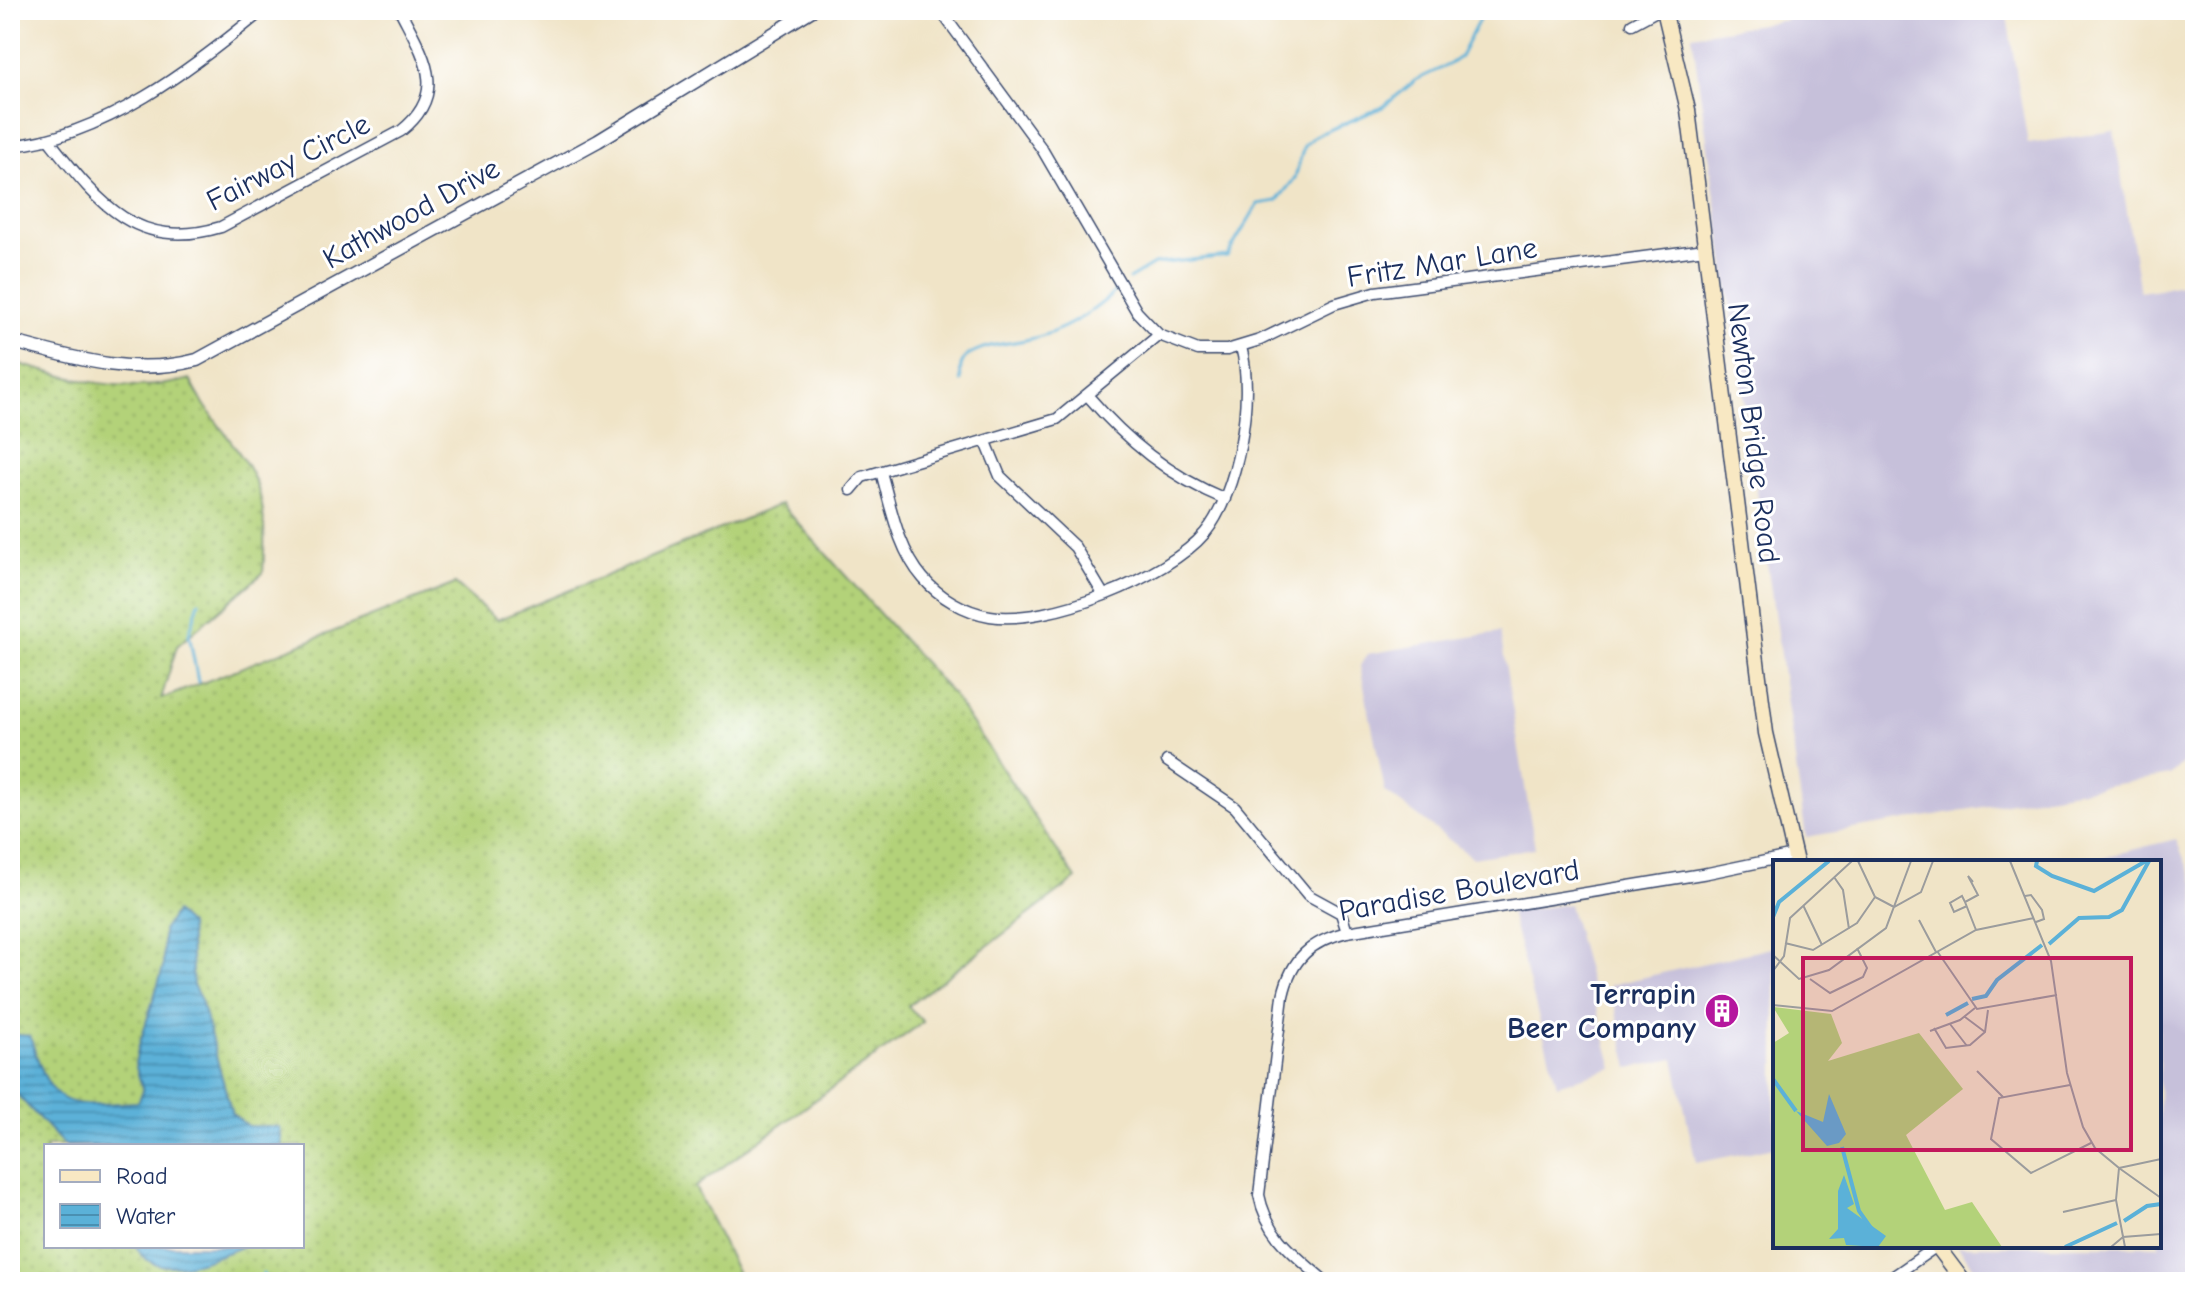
<svg xmlns="http://www.w3.org/2000/svg" width="2205" height="1292" viewBox="0 0 2205 1292" font-family="'Comic Neue',sans-serif">
	<style>
		.industrial { fill: #c6c0da }
		.grass { fill: url(#grass-dots); stroke: #67806c; stroke-width: 2; fill-rule: evenodd }
		.water { fill: url(#water-rules); stroke: #3b709b; stroke-width: 2 }
		.lines { fill: none; stroke-linecap: round; stroke-linejoin: round }
		.stream { stroke: #5bb1d8; stroke-width: 3 }
		.minor-casing { stroke: #3b4a6e; stroke-width: 13 }
		.tertiary-casing { stroke: #3b4a6e; stroke-width: 15 }
		.secondary-casing { stroke: #3b4a6e; stroke-width: 17 }
		.minor { stroke: #fff; stroke-width: 10 }
		.tertiary { stroke: #fff; stroke-width: 12 }
		.secondary { stroke: #f8e8c3; stroke-width: 14 }
		.labels { text-anchor: middle; stroke-width: 6; stroke-linejoin: round; paint-order: stroke }
		.street-label { font-size: 30px; fill: #1b2f5e; stroke: #fff }
		.poi-label { font-size: 30px; font-weight: bold; fill: #1b2f5e; stroke: #fff; text-anchor: end }
		.inset-river { fill: none; stroke: #5bb1d8; stroke-width: 4 }
		.inset-road { fill: none; stroke: #9b9c9d; stroke-width: 2 }
		.view { fill: #c2185b; fill-opacity: 0.15; stroke: #c2185b; stroke-width: 4 }
		.inset-edge { fill: none; stroke: #1b2f5e; stroke-width: 4 }
	</style>
	<defs>
		<pattern id="grass-dots" width="8" height="8" patternUnits="userSpaceOnUse" patternTransform="scale(2)"><rect width="8" height="8" fill="#b3d279"/><path d="M2 2h.1M6 6h.1" fill="none" stroke="#99b56b" stroke-width="1.8" stroke-linecap="round"/></pattern>
		<pattern id="water-rules" width="6" height="5" patternUnits="userSpaceOnUse" patternTransform="scale(2)"><rect width="6" height="5" fill="#5bb1d8"/><path d="M0 2.5h6" fill="none" stroke="#4a90b2"/></pattern>
	</defs>
	<rect width="100%" height="100%" fill="#fff"/>
	<filter id="ink" filterUnits="userSpaceOnUse"><feTurbulence type="fractalNoise" baseFrequency=".0125" numOctaves="2"/><feDisplacementMap in="SourceGraphic" scale="16" xChannelSelector="R" yChannelSelector="G"/><feConvolveMatrix kernelMatrix="1 2 1 2 8 2 1 2 1" color-interpolation-filters="sRGB"/></filter>
	<filter id="wash" filterUnits="userSpaceOnUse"><feTurbulence type="fractalNoise" baseFrequency=".006" numOctaves="4" result="noise"/><feDisplacementMap in="SourceGraphic" scale="32" xChannelSelector="R" yChannelSelector="G"/><feGaussianBlur stdDeviation="1.8" result="paint"/><feColorMatrix in="noise" values="0 0 0 0 0 0 0 0 0 0 0 0 0 0 0 0 0 1.4 0 .05"/><feComposite in="paint" operator="in"/></filter>
	<g filter="url(#wash)">
		<rect width="100%" height="100%" fill="#f0e4c7"/>
		<path class="industrial" d="M1785 10H2006L2028 144 2114 131 2140 292 2195 283V751L2170 775 1806 837 1692 35 1786 20Z
			M1500 632 1535 848 1473 858 1385 791 1360 666 1367 654Z
			M2176 839 2195 885V1282H1985L1958 1246H2159V862H2084Z
			M1569 904 1613 1068 1557 1085 1510 912Z
			M1775 947V1147L1696 1163 1674 1059 1629 1068 1610 985Z"/>
		<path class="grass" d="M10 361C68 379 130 396 190 379 206 414 234 440 252 474 267 502 265 541 263 573L177 646 161 699 455 584 497 620 781 504 953 695 1076 879 908 1006 923 1022 695 1187 742 1282H10ZM46 1146H302V1246H46Z"/>
		<path class="water" d="M175 912 189 925 193 985 201 1000 232 1114 248 1126 280 1127 282 1146H65L10 1087V1034L30 1036C53 1111 63 1107 138 1102L143 1091 135 1064 138 1049 163 968V931Z
			M136 1246H243C214 1258 154 1285 136 1246Z"/>
		<g class="lines">
			<path class="stream" d="M1129 279 1154 264 1227 256 1258 204 1277 201 1295 178 1304 146 1315 136 1383 107 1416 80 1450 64 1460 57 1484 10
				M961 381C960 370 959 361 970 354 988 343 1010 344 1030 339 1062 332 1092 313 1116 291
				M198 682 189 634 199 602
				M263 1274 266 1282"/>
		</g>
	</g>
	<g filter="url(#ink)">
		<g class="lines">
			<g class="minor-casing">
				<path id="minor" d="M940 10 1042 149 1137 312 1159 335 1198 350H1227L1260 340 1334 304 1375 292 1705 249
					M1632 24 1658 10
					M48 139C96 199 135 253 221 227L401 131C450 92 423 55 400 10
					M10 146C104 137 193 68 263 10
					M1088 396C1127 441 1169 476 1225 499
					M986 442 1000 476 1075 547 1103 594
					M881 472C891 507 898 549 923 578 939 597 965 612 990 616 1047 626 1168 577 1205 533 1238 493 1255 397 1241 347
					M851 490 862 477 1057 419 1159 335
					M1167 761 1235 807 1308 895 1341 913 1347 932
					M1326 1282C1296 1256 1267 1236 1259 1195L1283 996C1291 959 1311 941 1347 932L1708 873 1794 855
					M1885 1282 1937 1246"/>
			</g>
			<g class="tertiary-casing">
				<path id="tertiary" d="M10 341C73 358 133 377 197 360L598 141 812 10"/>
			</g>
			<g class="secondary-casing">
				<path id="secondary" d="M1664 10 1688 110 1766 733 1796 862
					M1937 1246 1964 1282"/>
			</g>
			<use href="#minor" class="minor"/>
			<use href="#tertiary" class="tertiary"/>
			<use href="#secondary" class="secondary"/>
		</g>
	</g>
	<defs>
		<g id="building-disc" transform="scale(1.8)"><circle r="9.5" fill="#b5179e" stroke="#fff"/><path d="M-4-6H4V6H1V3H-1V6H-4ZM-2.5-4.3h1.7v1.8h-1.7ZM.8-4.3h1.7v1.8H.8ZM-2.5-1h1.7V.8h-1.7ZM.8-1h1.7V.8H.8Z" fill="#fff"/></g>
	</defs>
	<g fill-rule="evenodd">
		<use href="#building-disc" x="1722" y="1011"/>
	</g>
	<g class="labels">
		<g class="street-label">
			<text transform="translate(288 162) rotate(-27)" y="10">Fairway Circle</text>
			<text transform="translate(411 213) rotate(-29)" y="10">Kathwood Drive</text>
			<text transform="translate(1442 262) rotate(-9)" y="10">Fritz Mar Lane</text>
			<text transform="translate(1754 433) rotate(83)" y="10">Newton Bridge Road</text>
			<text transform="translate(1459 890) rotate(-10)" y="10">Paradise Boulevard</text>
		</g>
		<g class="poi-label">
			<text x="1696" y="1004">Terrapin<tspan x="1696" dy="34">Beer Company</tspan></text>
		</g>
	</g>
	<g transform="translate(1773 860)">
		<rect width="388" height="388" fill="#f0e4c7"/>
		<path d="M0 147 58 154 69 183 55 201 146 173 190 229 133 275 172 350 199 342 229 387H0V183L16 173Z" fill="#b3d279"/>
		<path d="M56 234 73 274 66 283 54 286 23 251 50 262ZM71 315 81 344 74 348 113 376 105 387 73 385 71 378 56 379 65 369V331Z" fill="#5bb1d8"/>
		<path class="inset-river" d="M264 1 263 6 279 16 321 31 373 1M0 57 6 42 56 1M276 84 306 58 336 57 349 50 376 1M199 139 213 136 224 120 269 85M173 155 195 143M0 219 23 251M69 287 86 351 98 368M351 361 374 346 388 344M292 387 344 363"/>
		<path class="inset-road" d="M85 1 102 37 121 47 148 32 160 1M237 1 278 101 294 213 310 267 322 288 346 308 343 340 352 387M61 17 70 30 76 69M200 22 195 16 205 35 192 42 203 70M252 36 258 35 269 50 271 59 263 62M192 42 189 36 177 43 181 52 194 46M30 45 49 85M146 60 163 92M12 83 40 90 84 63 102 37M164 91 204 149 284 135M0 95 26 119 56 110 113 68 138 1M0 111 11 96 17 58 79 1M37 119 57 133 90 117 94 108 84 88M0 145 59 151 203 70 261 58M192 157 212 172M177 164 194 186M161 168 173 188 197 185 212 172 215 150M157 171 187 160 202 148M204 211 230 237M297 225 226 238 218 279 258 313 318 283M346 308 388 338M346 308 388 299M290 352 343 340M338 387 350 377 388 374"/>
		<path class="view" d="M30 98H358V290H30Z"/>
		<rect width="388" height="388" class="inset-edge"/>
	</g>
	<rect width="2205" height="1292" fill="none" stroke="#fff" stroke-width="40"/>
	<rect x="44" y="1144" width="260" height="104" fill="#ffffff" stroke="#a4acbf" stroke-width="2"/>
	<rect x="60" y="1170" width="40" height="12" fill="#f8e8c3" stroke="#a4acbf" stroke-width="2"/>
	<text x="116" y="1184" font-size="24" fill="#1b2f5e">Road</text>
	<rect x="60" y="1204" width="40" height="24" fill="url(#water-rules)" stroke="#a4acbf" stroke-width="2"/>
	<text x="116" y="1224" font-size="24" fill="#1b2f5e">Water</text>
</svg>
